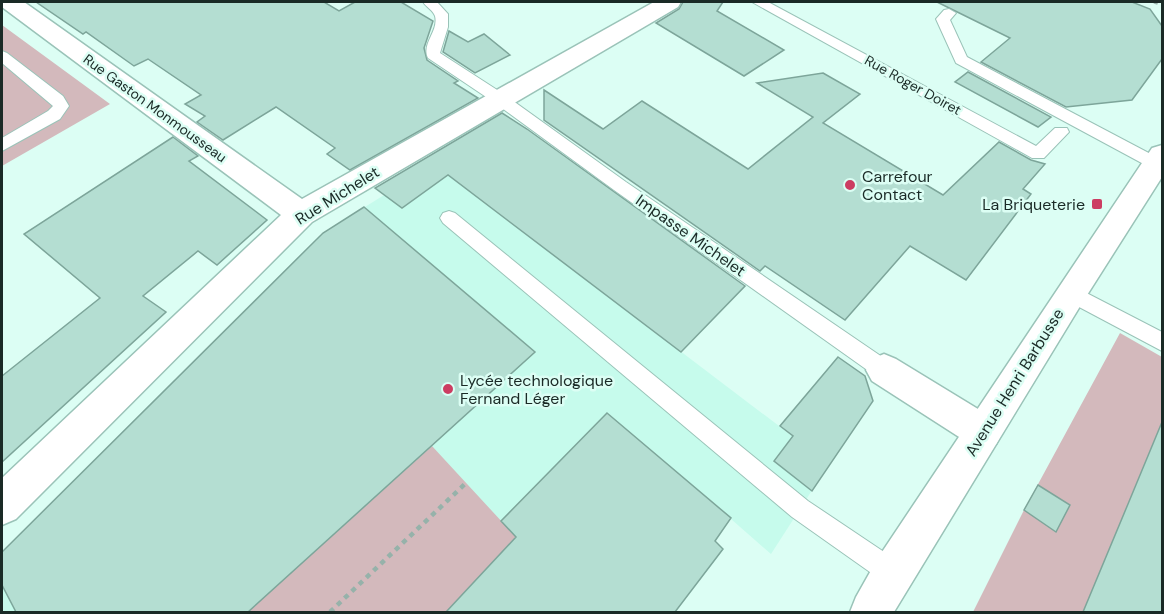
<svg xmlns="http://www.w3.org/2000/svg" width="1164" height="614" viewBox="0 0 1164 614" font-family="'DM Sans',sans-serif">
	<style>
		.built { fill: #c6fbec }
		.green { fill: #d3b9bc }
		.building { fill: #b4ded2; stroke: #7da59a; stroke-width: 1.5 }
		.lines { fill: none; stroke-linecap: round; stroke-linejoin: round }
		.lane-casing { stroke: #9ac3b8; stroke-width: 2 }
		.street-casing { stroke: #9ac3b8; stroke-width: 3 }
		.secondary-casing { stroke: #9ac3b8; stroke-width: 3 }
		.path-far1 { stroke: #96b2aa; stroke-width: 3; stroke-dasharray: 4 4; stroke-linecap: butt }
		.path { stroke: #96b2aa; stroke-width: 4.5; stroke-dasharray: 5 5; stroke-linecap: butt }
		.lane { fill: #fff; fill-rule: evenodd }
		.street { fill: #fff; fill-rule: evenodd }
		.secondary { fill: #fff; fill-rule: evenodd }
		.poi-dot { fill: #cc3d62; stroke: #dcfef4; stroke-width: 2 }
		.labels { text-anchor: middle; stroke-width: 5; stroke-linejoin: round; paint-order: stroke }
		.far-street-label { font-size: 14px; fill: #1a2a26; stroke: #dcfef4 }
		.poi-label { font-size: 16px; fill: #1a2a26; stroke: #dcfef4; text-anchor: start }
		.street-label { font-size: 16px; fill: #1a2a26; stroke: #dcfef4 }
	</style>
	<rect width="100%" height="100%" fill="#dcfef4"/>
	<path class="built" d="M434 164 829 464 771 554 731 519 715 541 723 550 675 612H2V552L323 233Z"/>
	<path class="green" d="M2 25 110 104 2 166Z
		M1120 333 1162 357V612H973L1024 510Z
		M432 446 516 537 446 612H248Z"/>
	<path class="building" d="M36 2H324L339 11 355 2H401L433 21 424 48 427 60 458 81 454 83 478 98 350 170 327 154 335 148 276 107 223 140 197 122 205 116 185 104 201 95 148 59 134 66 86 32 83 34Z
		M683 2H723L717 11 784 50 744 76 656 23 679 9Z
		M937 2H1132L1150 9 1162 26V59L1132 100 1066 107 981 62 1010 38Z
		M449 31 468 42 484 34 510 55 475 73 443 52Z
		M968 72 1051 117 1038 127 955 82Z
		M823 73 860 94 823 123 943 195 999 142 1031 160 1045 164 1023 189 1031 194 966 280 910 246 845 320 765 266 760 271 544 120V90L603 129 642 101 748 169 813 117 757 83Z
		M502 113 527 129 745 286 681 352 448 175 402 208 375 188Z
		M173 137 198 156 189 161 267 220 217 265 198 251 143 296 166 312 2 462V376L100 298 24 234Z
		M364 207 535 352 248 612H16L2 585V552L323 233Z
		M838 357 865 376 873 401 812 491 774 461 793 436 780 426Z
		M607 413 731 518 715 541 723 549 675 612H446L516 537 501 521Z
		M1162 422V612H1083L1128 504Z
		M1038 485 1070 505 1056 532 1024 510Z"/>
	<g class="lines">
		<g class="lane-casing">
			<path id="lane" d="M423 2H437L448 14V27L440 53 505 95 626 182 891 363 894 370 891 377 884 379 877 377 614 190 495 103 428 58C421 44 439 31 435 16 433 10 426 7 423 2Z
				M752 2H768L1036 146 1055 128H1067L1069 132 1044 158H1032Z
				M949 9 956 13 950 20 967 57 1162 160V168H1151L956 63 936 19 944 10Z
				M2 51 7 53 63 96 69 106 60 119 2 151V138L48 111 53 106 2 63Z
				M449 211 455 213 808 501 902 564 905 573 902 582 893 585 884 582 792 517 443 223 440 218 443 213Z
				M1071 285 1162 332V351L1064 299 1061 293 1064 287Z"/>
		</g>
		<g class="street-casing">
			<path id="street" d="M2 2H24L302 199 654 2H681L678 7 312 222 16 519 2 525V478L281 215 2 7Z
				M884 354 896 359 996 420 1002 432 996 444 983 450 970 444 872 381 866 370 872 359Z"/>
		</g>
		<g class="secondary-casing">
			<path id="secondary" d="M1162 145V177L1082 303 894 612H850L856 597 878 558 1152 148Z"/>
		</g>
		<path class="path-far1" d="M1154 2 1162 5"/>
		<path class="path" d="M330 612 466 483"/>
		<use href="#lane" class="lane"/>
		<use href="#street" class="street"/>
		<use href="#secondary" class="secondary"/>
	</g>
	<g class="poi-dot">
		<circle cx="850" cy="185" r="6"/>
		<rect x="1091" y="198" width="12" height="12" rx="3"/>
		<circle cx="448" cy="389" r="6"/>
	</g>
	<g class="labels">
		<g class="far-street-label">
			<text transform="translate(913 85) rotate(29)" y="5">Rue Roger Doiret</text>
			<text transform="translate(155 108) rotate(36)" y="5">Rue Gaston Monmousseau</text>
		</g>
		<g class="poi-label">
			<text x="862" y="182">Carrefour<tspan x="862" dy="18">Contact</tspan></text>
			<text x="1085" y="210" text-anchor="end">La Briqueterie</text>
			<text x="460" y="386">Lycée technologique<tspan x="460" dy="18">Fernand Léger</tspan></text>
		</g>
		<g class="street-label">
			<text transform="translate(337 195) rotate(-32)" y="6">Rue Michelet</text>
			<text transform="translate(691 235) rotate(35)" y="6">Impasse Michelet</text>
			<text transform="translate(1014 382) rotate(-58)" y="6">Avenue Henri Barbusse</text>
		</g>
	</g>
	<rect width="1164" height="614" fill="none" stroke="#1a2a26" stroke-width="6"/>
</svg>
